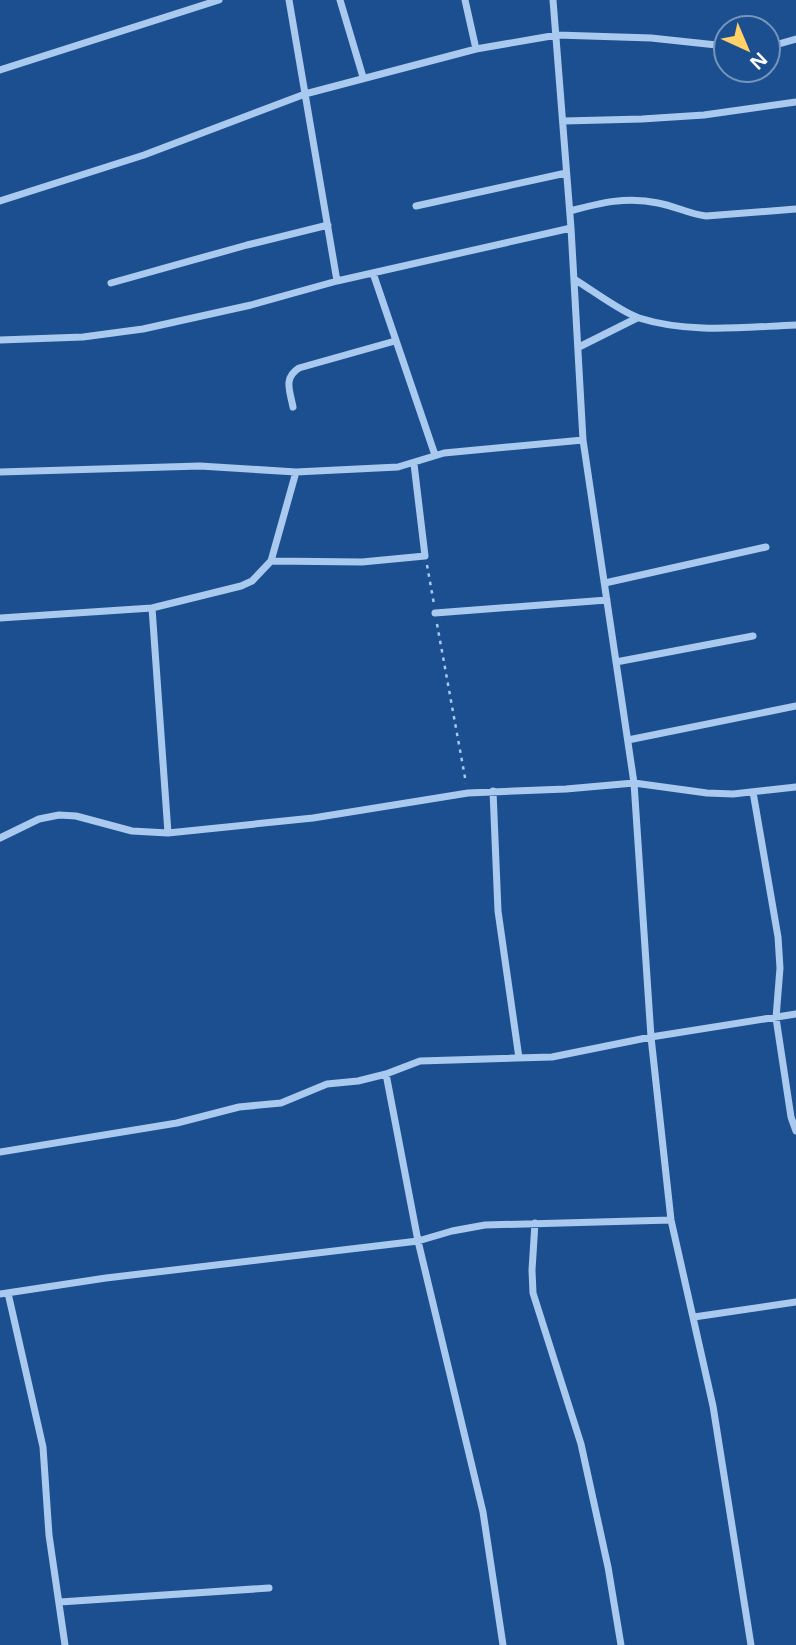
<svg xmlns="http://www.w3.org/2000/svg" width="796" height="1645" viewBox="0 0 796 1645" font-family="'Open Sans',sans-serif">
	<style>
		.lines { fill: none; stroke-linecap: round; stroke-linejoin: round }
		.path { stroke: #a9c9ee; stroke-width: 2.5; stroke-dasharray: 3.5 5; stroke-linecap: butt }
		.street { stroke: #a9c9ee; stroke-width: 7 }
	</style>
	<rect width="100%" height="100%" fill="#1b4f8f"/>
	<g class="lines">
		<path class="path" d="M427 565 434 604
			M437 624 466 783"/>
		<path class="street" d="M289 0 337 281
			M340 0 363 77
			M465 0 476 49
			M553 0 571 228 583 440 634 783 651 1037 671 1220 713 1406 751 1645
			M768 47 796 39
			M0 70 219 0
			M564 121 642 119 704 115 796 102
			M0 201 144 155 305 94 476 49 557 35 651 38 726 46
			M416 206 566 173
			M570 211C600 203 627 196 658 203 675 206 689 214 706 216L796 209
			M373 273 435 455
			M574 279C592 290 621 312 639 318 690 334 744 327 796 325
			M111 283 247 245 328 225
			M0 340 83 337 143 329 251 305 337 281 571 228
			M579 347 637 318
			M293 407C290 391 283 378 299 368L395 341
			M0 472 200 466 296 472 398 467 444 453 583 440
			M271 561 362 562 425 556 414 464
			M605 583 766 547
			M152 608 168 833
			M435 613 607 600
			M0 618 152 608 241 586 252 581 271 561 296 472
			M616 662 753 636
			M628 740 796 706
			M493 791 498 911 519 1058
			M753 792 778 937 780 968 776 1018 791 1117 796 1131
			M0 838 39 819 59 815 76 816 132 831 168 833 313 818 468 793 566 789 634 783 707 793 733 794 796 787
			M386 1074 418 1241 483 1512 503 1645
			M0 1152 177 1123 239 1107 281 1103 327 1084 358 1081 386 1074 420 1061 552 1057 651 1037 796 1014
			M535 1223 532 1270 533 1293 581 1444 608 1567 621 1645
			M8 1293 43 1447 49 1535 65 1645
			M0 1294 106 1278 418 1241 452 1231 485 1225 671 1220
			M694 1317 796 1302
			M60 1602 269 1588"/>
	</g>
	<g transform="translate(747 49) rotate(136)"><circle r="33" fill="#1b4f8f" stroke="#7695bc" stroke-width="2"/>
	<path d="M0-5L12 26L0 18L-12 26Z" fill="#ffd166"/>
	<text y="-10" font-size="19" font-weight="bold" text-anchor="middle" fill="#ffffff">N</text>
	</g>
</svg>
